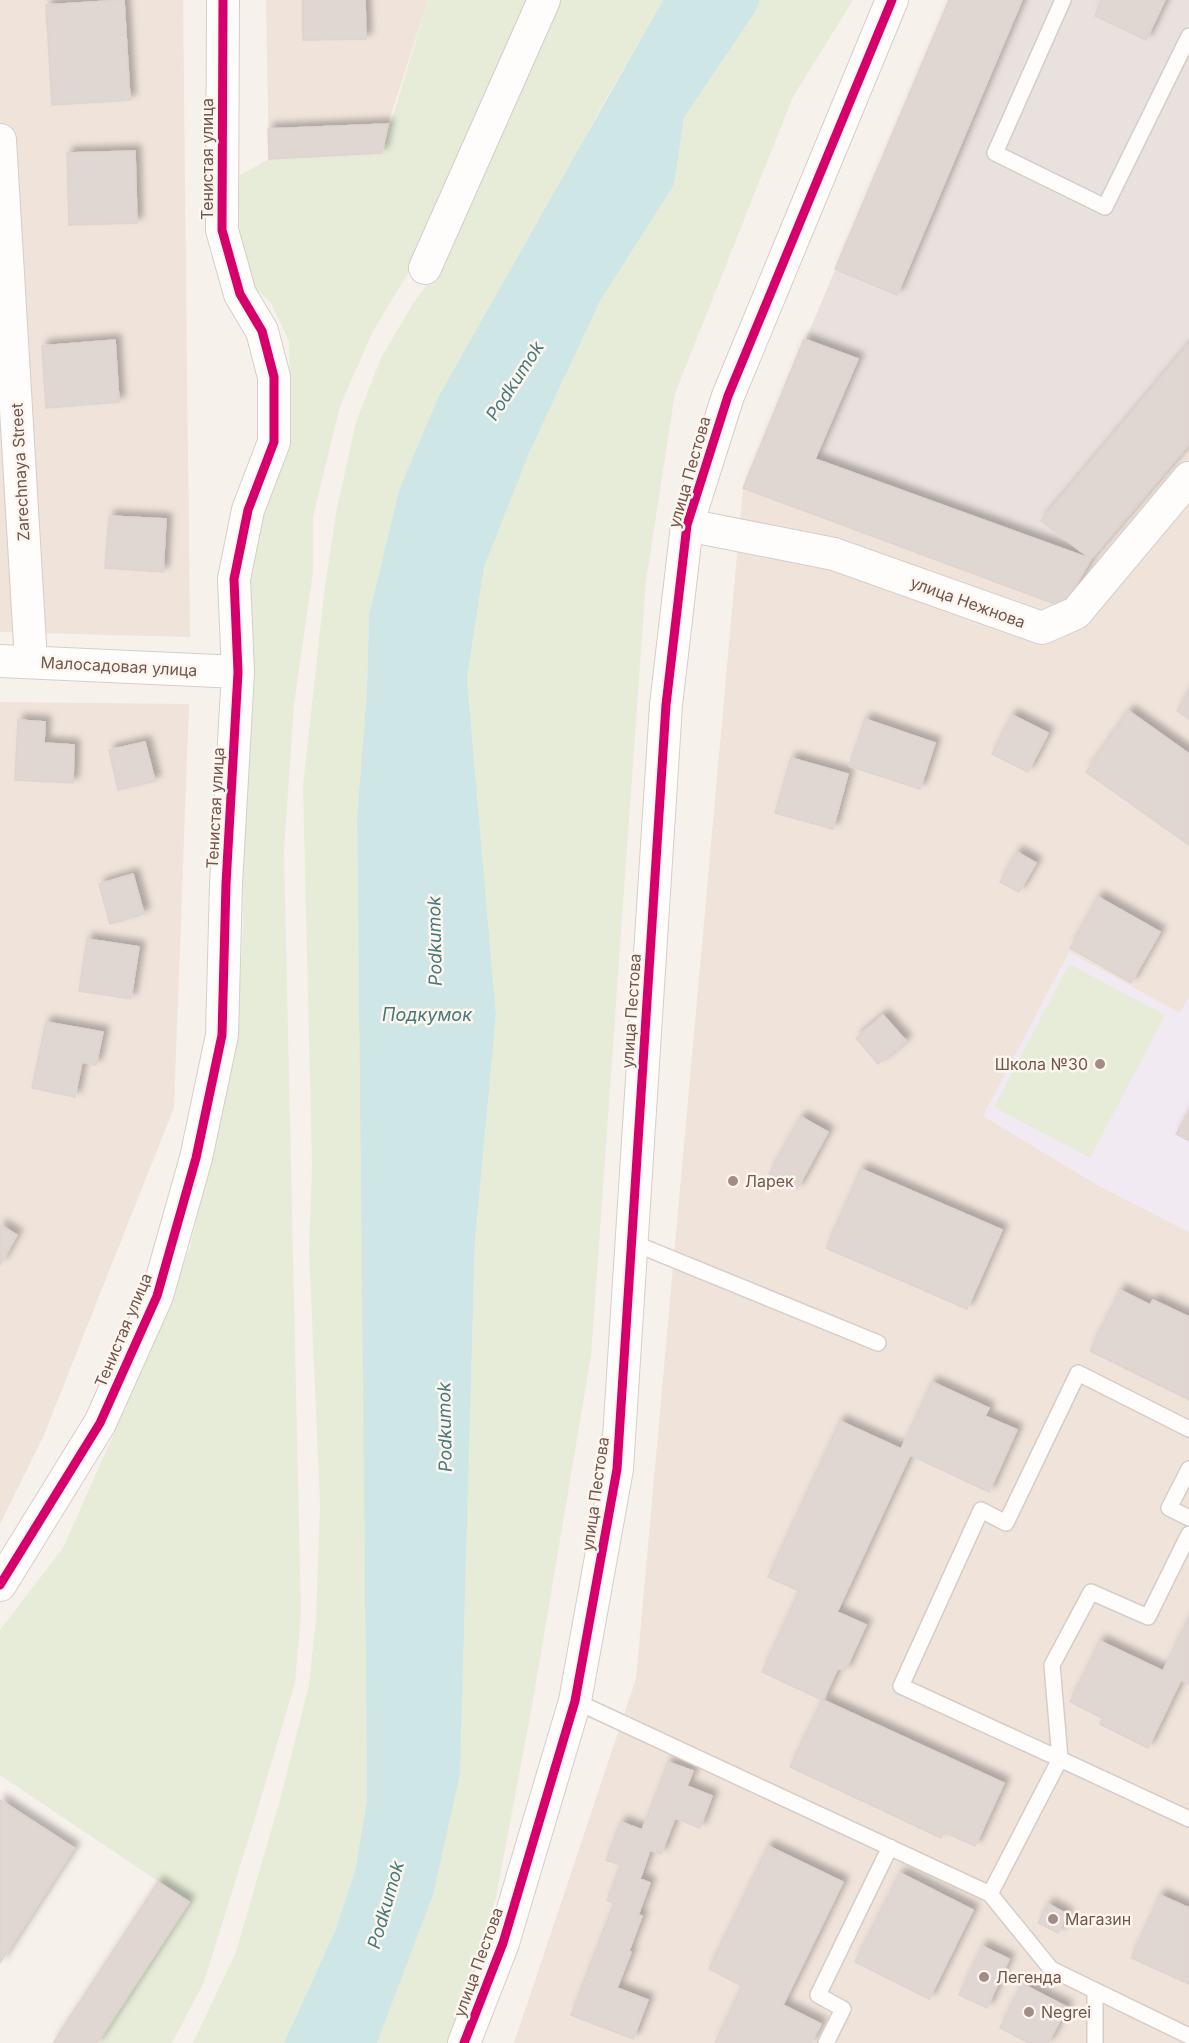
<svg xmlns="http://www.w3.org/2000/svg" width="1189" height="2043" viewBox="0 0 1189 2043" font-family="Inter,sans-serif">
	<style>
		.residential { fill: #efe3da }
		.industrial { fill: #e9e1dd }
		.education { fill: #f2eaf2 }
		.green { fill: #e6ecd8 }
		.water { fill: #cfe6e6 }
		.building { fill: #e0d7d2; stroke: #dfd4cf; stroke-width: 1.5; filter: url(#shadow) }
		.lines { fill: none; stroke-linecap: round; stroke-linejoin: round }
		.lane-casing { stroke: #d6cdc9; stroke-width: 18 }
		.street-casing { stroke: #d6cdc9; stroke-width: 34 }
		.lane { stroke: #fefdfc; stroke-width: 15 }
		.street { stroke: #fefdfc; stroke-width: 32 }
		.cycleway-casing { stroke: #fdf6ee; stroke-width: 13 }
		.cycleway { stroke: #d6006c; stroke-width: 9 }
		.poi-dot { fill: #a18d85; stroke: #fdf6ee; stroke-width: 2 }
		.labels { text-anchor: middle; stroke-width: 5; stroke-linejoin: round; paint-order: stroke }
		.street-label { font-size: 16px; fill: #73574e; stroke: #fdf6ee }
		.poi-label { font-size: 16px; fill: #73574e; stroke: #fdf6ee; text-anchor: start }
		.water-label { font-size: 18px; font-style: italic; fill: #477a7d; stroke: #fdf6ee }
	</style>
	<defs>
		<filter id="shadow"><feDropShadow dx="5.5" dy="-5.5" stdDeviation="3" flood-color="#0004"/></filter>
	</defs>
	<rect width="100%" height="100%" fill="#f7f1ec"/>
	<path class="residential" d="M0 0H183L190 637 0 632Z
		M266 0H428L388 124 382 153 269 159Z
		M1189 444V997L1180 1013 983 1115 1094 1183 1189 1232V2043H514L636 1679 743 488 1063 607 1091 559Z
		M0 702 189 704 174 1108 43 1437 0 1524Z"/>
	<path class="industrial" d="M949 0H1189V444L1091 559 1063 607 743 488Z"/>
	<path class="education" d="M1069 952 1180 1013 1189 997V1232L1094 1183 983 1116Z"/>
	<path class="green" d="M428 0H534L421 252 373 331 340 406 313 517V572L294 704 284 851 301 1614 295 1683 258 1808 204 1982 172 2043H97L189 1902 0 1775V1630L63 1548 156 1339 190 1247 237 1044 243 926 244 727 250 552 280 459 290 395 289 341 271 303 244 277 238 207 240 175 269 159 382 152Z
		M554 0H663L598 113 399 490 369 615 367 688 357 818 367 1800 355 1871 335 1931 284 2043H193L236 1952 280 1800 309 1685 316 1619 320 1505 309 1250 312 1164 303 786 324 594 336 513 356 422 381 358 414 302 441 266Z
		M760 0H853L793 97 675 393 646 581 591 1356 532 1706 496 1897 451 2036 448 2043H377L433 1895 460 1775 475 1241 496 1015 467 678 484 567 530 451 600 301 674 185 684 118 755 12Z
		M1069 964 1165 1015 1090 1158 994 1107Z"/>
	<path class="water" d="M663 0H760L755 12 684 118 674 185 600 301 530 451 484 567 467 678 496 1015 475 1241 460 1775 433 1895 377 2043H284L335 1931 355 1871 367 1800 357 817 367 688 369 615 399 490 439 396Z"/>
	<path class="building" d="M124 0 130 100 52 105 46 5Z
		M303 0H365L366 39 303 40Z
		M949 0H1022L897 295 835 269Z
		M1102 0H1165L1146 40 1095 16Z
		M388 124 382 153 269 159 268 129Z
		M135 151 137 223 69 225 67 153Z
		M804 339 858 359 815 459 1091 559 1063 607 743 488Z
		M115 340 119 402 46 408 42 346Z
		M1189 344V444L1091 559 1041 521Z
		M109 516 166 519 163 572 105 568Z
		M1189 690V719L1177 711Z
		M1129 711 1189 754V845L1086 772Z
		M1012 715 1048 733 1028 772 992 754Z
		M865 719 935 743 920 789 849 766Z
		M18 720 45 722 44 743 74 745 73 783 15 780Z
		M145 742 155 781 118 790 109 750Z
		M791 758 848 774 833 829 775 813Z
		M1017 852 1036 863 1019 892 1000 882Z
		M133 874 144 914 110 924 99 884Z
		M1098 897 1160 932 1131 983 1070 948Z
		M87 939 139 947 131 999 79 991Z
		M883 1015 906 1041 878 1064 856 1038Z
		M46 1022 103 1032 96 1065 82 1062 75 1097 32 1088Z
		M1189 1110V1141L1176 1134Z
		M801 1117 828 1132 797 1189 769 1174Z
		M861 1169 1002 1230 967 1309 826 1248Z
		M0 1225 17 1235 0 1265Z
		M1120 1290 1150 1305 1153 1300 1189 1317V1400L1090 1351Z
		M932 1382 989 1408 985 1416 1017 1430 989 1492 910 1455 837 1612 866 1625 845 1671 838 1668 823 1700 1004 1783 975 1846 944 1832 941 1838 790 1767 822 1700 762 1672 799 1591 768 1577 840 1421 901 1449Z
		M1189 1617V1684L1181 1680 1148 1748 1100 1724 1102 1718 1070 1702 1100 1641 1163 1671Z
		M668 1762 693 1771 687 1786 712 1796 700 1828 675 1818 661 1854 650 1850 640 1879 650 1883 638 1915 642 1916 629 1951 631 1952 617 1988 648 2000 633 2039 571 2015 614 1903 607 1900 621 1865 606 1860 621 1822 642 1830Z
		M0 1800 74 1848 0 1963Z
		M768 1846 843 1882 783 2005 821 2024 811 2043H715L742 1986 709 1969Z
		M900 1873 973 1910 929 1999 855 1962Z
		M158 1882 189 1902 97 2043H53Z
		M1160 1895 1189 1908V1984L1131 1958Z
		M1048 1904 1067 1914 1058 1933 1038 1923Z
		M982 1946 1009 1959 987 2008 959 1995Z
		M1022 1984 1067 2007 1048 2043H1029L1000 2028Z"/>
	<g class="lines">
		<g class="lane-casing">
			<path id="lane" d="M1063 0 995 153 1105 207 1189 36
				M631 1242 878 1343
				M1189 1429 1078 1373 1006 1523 981 1510 901 1686 1060 1759 1052 1665 1091 1592 1148 1617 1189 1534
				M1189 1469 1169 1508 1189 1518
				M575 1701 990 1894 1060 1759 1189 1819
				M990 1894 1051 1969 1189 2036
				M1095 1991V2043
				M826 2043 843 2009 818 1995 890 1847"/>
		</g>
		<g class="street-casing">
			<path id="street" d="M0 140 31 661
				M425 268 544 0
				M687 525 834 554 1042 628 1076 613 1189 478
				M0 661 238 672
				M0 1585 100 1423 157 1296 196 1158 222 1035 226 884 238 672 234 579 248 510 274 442V377L262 331 240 294 222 230 223 0
				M464 2043 503 1943 575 1701 617 1469 666 705 687 525 728 396 892 0"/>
		</g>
		<use href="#lane" class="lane"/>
		<use href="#street" class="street"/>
		<g class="cycleway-casing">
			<path id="cycleway" d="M0 1585 100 1423 157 1296 196 1158 222 1035 226 884 238 672 234 579 248 510 274 442V377L262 331 240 294 222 230 223 0
				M464 2043 503 1943 575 1701 617 1469 666 705 687 525 728 396 892 0"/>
		</g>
		<use href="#cycleway" class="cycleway"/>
	</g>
	<g class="poi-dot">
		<circle cx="1100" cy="1064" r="6"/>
		<circle cx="733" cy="1181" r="6"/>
		<circle cx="1053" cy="1919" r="6"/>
		<circle cx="984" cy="1977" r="6"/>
		<circle cx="1029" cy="2012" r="6"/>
	</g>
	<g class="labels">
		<g class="street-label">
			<text transform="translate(207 159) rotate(-90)" y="6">Тенистая улица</text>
			<text transform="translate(20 472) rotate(-93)" y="6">Zarechnaya Street</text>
			<text transform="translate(689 472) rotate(-74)" y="6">улица Пестова</text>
			<text transform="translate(968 602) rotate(20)" y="6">улица Нежнова</text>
			<text transform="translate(119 666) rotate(3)" y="6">Малосадовая улица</text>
			<text transform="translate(215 808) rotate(-87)" y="6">Тенистая улица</text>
			<text transform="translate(631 1011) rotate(-86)" y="6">улица Пестова</text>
			<text transform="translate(123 1330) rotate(-67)" y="6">Тенистая улица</text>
			<text transform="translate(595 1494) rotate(-82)" y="6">улица Пестова</text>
			<text transform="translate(478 1962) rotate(-70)" y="6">улица Пестова</text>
		</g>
		<g class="poi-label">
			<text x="1088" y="1070" text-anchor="end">Школа №30</text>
			<text x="745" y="1187">Ларек</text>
			<text x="1065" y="1925">Магазин</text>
			<text x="996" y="1983">Легенда</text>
			<text x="1041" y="2018">Negrei</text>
		</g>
		<g class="water-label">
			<text transform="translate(515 381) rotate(-57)" y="6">Podkumok</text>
			<text transform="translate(435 941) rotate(-91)" y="6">Podkumok</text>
			<text x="427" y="1021">Подкумок</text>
			<text transform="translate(445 1427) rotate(-91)" y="6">Podkumok</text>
			<text transform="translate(386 1905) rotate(-74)" y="6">Podkumok</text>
		</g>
	</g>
</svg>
